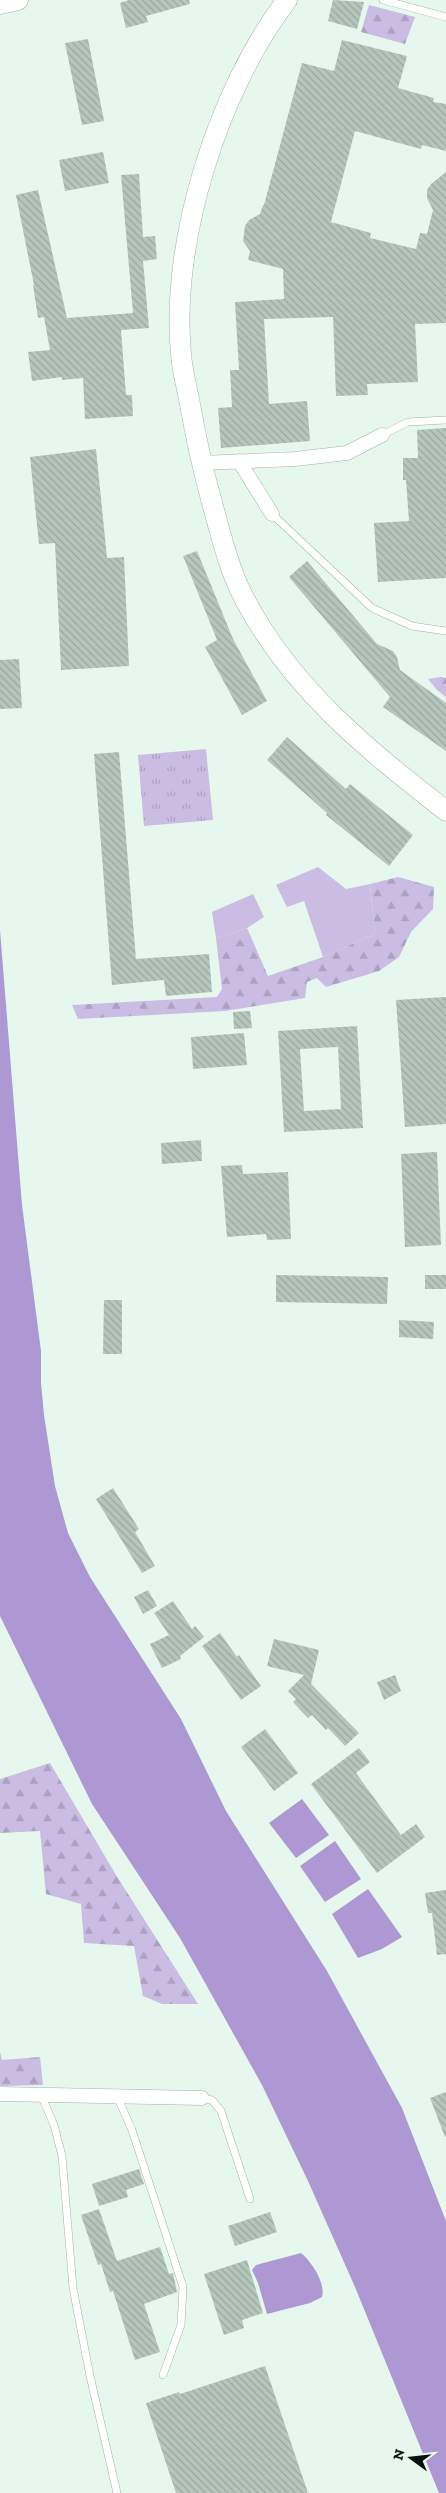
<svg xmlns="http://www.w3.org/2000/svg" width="446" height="2493" viewBox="0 0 446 2493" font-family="'Zilla Slab',serif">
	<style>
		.grass { fill: #cabce3 }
		.forest { fill: url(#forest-firs) }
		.park { fill: url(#park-tufts) }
		.water { fill: #ae98d3 }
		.building { fill: url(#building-back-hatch); fill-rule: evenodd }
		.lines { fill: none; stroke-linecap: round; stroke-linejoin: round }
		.lane-casing { stroke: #a2b3a9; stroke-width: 8 }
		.street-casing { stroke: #a2b3a9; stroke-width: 15 }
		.secondary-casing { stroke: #a2b3a9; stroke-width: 21 }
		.lane { stroke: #fff; stroke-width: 7 }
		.street { stroke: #fff; stroke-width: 14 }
		.secondary { stroke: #fff; stroke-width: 20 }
	</style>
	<defs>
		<pattern id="forest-firs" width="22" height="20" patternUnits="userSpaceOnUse" patternTransform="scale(1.25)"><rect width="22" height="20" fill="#cabce3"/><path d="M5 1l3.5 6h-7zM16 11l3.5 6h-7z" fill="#aca1c2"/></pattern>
		<pattern id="park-tufts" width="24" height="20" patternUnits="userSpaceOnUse" patternTransform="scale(1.25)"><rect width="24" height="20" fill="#cabce3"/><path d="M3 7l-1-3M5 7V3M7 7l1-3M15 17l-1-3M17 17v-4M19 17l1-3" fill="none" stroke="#aca1c2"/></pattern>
		<pattern id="building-back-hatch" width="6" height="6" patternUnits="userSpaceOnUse" patternTransform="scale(1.25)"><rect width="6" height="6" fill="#b5c6bc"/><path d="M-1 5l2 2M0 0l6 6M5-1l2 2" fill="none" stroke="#9aa9a0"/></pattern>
	</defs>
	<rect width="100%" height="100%" fill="#e6f8ee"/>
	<path class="grass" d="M318 867 346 889 370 884 375 934 323 957 304 901 287 907 276 885Z
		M253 894 264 917 247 928 216 938 212 912Z"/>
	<path class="forest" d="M369 5 415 17 405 44 361 32Z
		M441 677 446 678V697L437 690 428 679Z
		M398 877 434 887 433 909 411 932 399 957 379 971 326 987 317 978 307 982 305 998 225 1011 78 1019 72 1005 217 997 222 989 216 938 247 928 268 976 323 957 375 934 370 884Z
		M50 1763 116 1875 198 2004H162L143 1996 134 1946 84 1943 81 1904 46 1894 40 1831 0 1833V1779Z
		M0 2052 2 2060 40 2057 43 2085 0 2086Z"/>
	<path class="park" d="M206 749 213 820 144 826 138 755Z"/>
	<path class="water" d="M0 930 22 1205 41 1351V1383L44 1415 55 1486 68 1533 90 1577 181 1719 226 1811 327 1971 402 2108 446 2221V2493H439L355 2287 308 2181 262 2085 180 1938 92 1804 0 1616Z
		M302 1799 329 1835 296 1858 269 1823Z
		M335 1841 361 1879 325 1902 300 1866Z
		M368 1889 402 1937 382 1949 358 1958 332 1914Z
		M301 2253C311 2261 326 2283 322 2297L310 2303 267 2314 258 2283 252 2270 256 2265Z"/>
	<path class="building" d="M129 0H189L190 4 146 16 148 22 126 28 120 3Z
		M333 0 364 2 357 29 328 21Z
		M88 39 104 121 82 125 65 43Z
		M342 40 407 56 398 88 434 98 433 102 446 104V151L422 145 421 149 355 131 331 222 371 233 370 238 416 249 420 233 427 234 433 210 427 198V190L431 184 446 172V323L415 324 418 382 367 384 368 395 336 396 333 317 264 319 269 404 307 401 310 441 221 448 218 408 232 407 230 370H239L235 302 284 299 283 269 248 260 250 251 243 241 245 226 249 220 260 214 263 205H264L302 63 334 71Z
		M103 152 109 183 65 191 59 160Z
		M139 174 143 237 155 236 157 259 143 261 149 328 121 330 126 395H132L133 416 85 419 83 378 62 380V377L32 381 28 352 50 350 44 317 38 318 33 285H34L16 195 38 190 67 318 133 313 121 175Z
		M446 428V578L378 582 374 523 409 521 406 480H403V458H418L417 430Z
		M96 449 107 558 124 557 129 666 61 670 55 543 39 544 30 457Z
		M197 551 233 639 267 701 242 715 205 647 217 640 183 556Z
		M307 561 377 644 393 651 397 657 400 670 446 703V751L383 707 390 697 289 577Z
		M19 659 22 708 0 709V660Z
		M287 737 346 789 350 784 413 835 389 866 326 815 327 813 267 760Z
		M119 752 136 959 209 954 212 992 166 996 164 980 112 985 94 754Z
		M446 997V1124L405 1127 396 1000Z
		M250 1011 252 1028 234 1029 233 1012Z
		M357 1026 363 1128 284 1132 278 1031ZM338 1047 341 1109 304 1111 300 1049Z
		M244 1033 247 1065 193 1069 191 1037Z
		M201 1140 202 1161 162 1164 161 1143Z
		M437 1152 441 1245 405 1247 401 1154Z
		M242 1165 243 1174 288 1172 291 1239 267 1240 266 1234 227 1237 221 1166Z
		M276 1275 388 1277 387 1304 276 1302Z
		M425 1275H446V1289H425Z
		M104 1300H122V1354H103Z
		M399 1320 434 1322 433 1339 399 1337Z
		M113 1488 139 1529 135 1532 155 1566 142 1573 96 1499Z
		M148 1590 157 1606 143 1614 134 1597Z
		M173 1601 192 1629 195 1626 204 1637 180 1656 181 1659 162 1668 150 1644 169 1635 154 1613Z
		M220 1633 237 1657 239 1655 261 1686 241 1700 202 1646Z
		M274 1639 319 1650 311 1684 359 1733 345 1746 328 1728 326 1730 312 1715 308 1718 293 1702 296 1699 288 1691 304 1675 267 1666Z
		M395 1675 401 1691 384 1700 377 1682Z
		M265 1729 298 1773 274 1791 241 1747Z
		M359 1748 370 1762 356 1773 401 1835 416 1824 425 1837 377 1873 311 1784Z
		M446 1890V1954L437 1955 432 1913H428L425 1893Z
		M446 2092V2136L445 2137 430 2098Z
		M139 2169 144 2184 126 2190 128 2197 99 2206 92 2184Z
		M99 2209 117 2261 160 2247 169 2274 173 2273 177 2292 144 2304 160 2352 135 2360 113 2291 110 2292 101 2264 98 2265 81 2215Z
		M270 2212 277 2232 235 2246 228 2226Z
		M247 2260 263 2313 242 2320 244 2328 224 2335 204 2274Z
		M265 2366 308 2493H176L146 2403 179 2392 180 2394Z"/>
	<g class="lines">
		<g class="lane-casing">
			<path id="lane" d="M383 0 446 17
				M382 435 408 422 446 420
				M272 514 372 608 412 626 446 631
				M41 2095 54 2125 62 2156 73 2288 90 2376 117 2493
				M117 2096 132 2130 183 2287 181 2325 163 2375
				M202 2098 212 2100 221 2111 250 2199"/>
		</g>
		<g class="street-casing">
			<path id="street" d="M239 461 272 514
				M201 463 295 459 347 453 382 435
				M0 2094 202 2098"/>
		</g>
		<g class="secondary-casing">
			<path id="secondary" d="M287 0C219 89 170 241 181 354 182 369 186 384 189 399 195 433 202 466 211 499 220 531 228 567 243 596 290 688 367 749 446 811
				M0 4 18 0"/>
		</g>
		<use href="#lane" class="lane"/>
		<use href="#street" class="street"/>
		<use href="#secondary" class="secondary"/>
	</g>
	<g transform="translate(411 2458) rotate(285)" stroke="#e6f8ee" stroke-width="4" paint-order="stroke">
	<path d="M0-4L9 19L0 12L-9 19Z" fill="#0a100d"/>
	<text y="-8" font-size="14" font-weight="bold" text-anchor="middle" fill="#0a100d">N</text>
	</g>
</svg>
